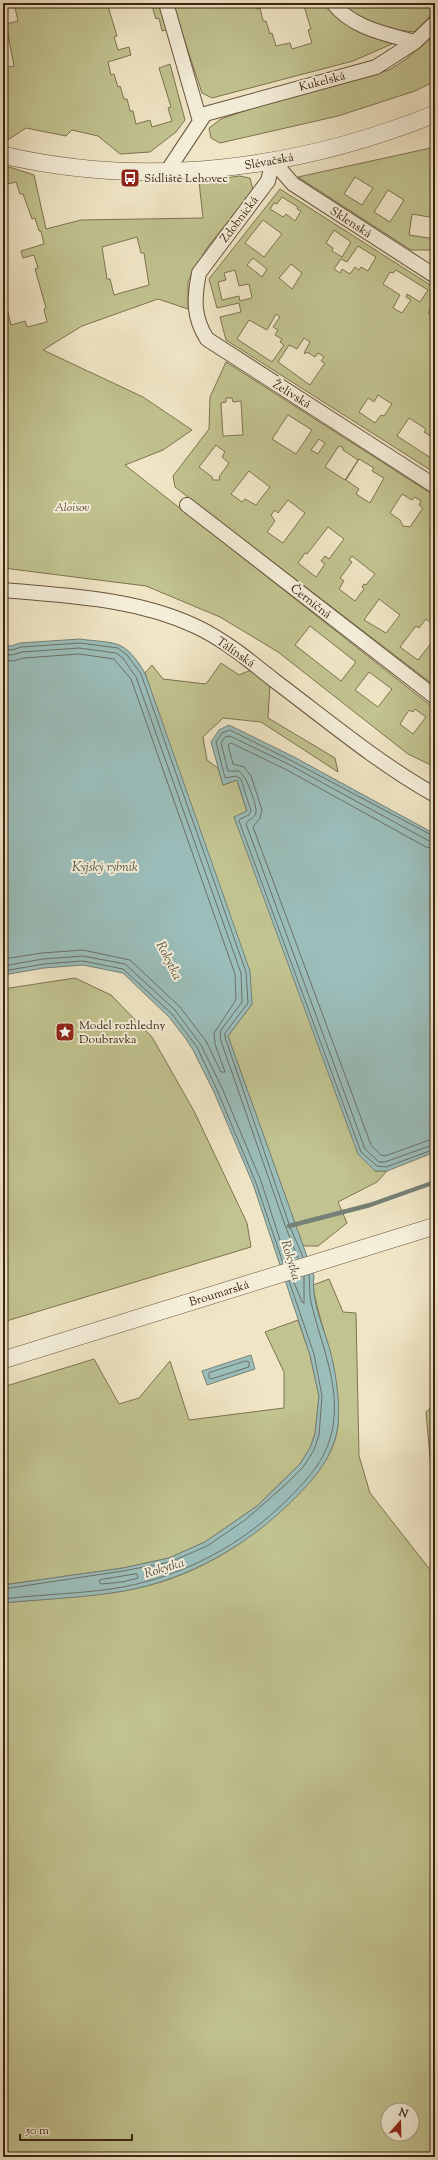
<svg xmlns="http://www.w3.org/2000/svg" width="438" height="2160" viewBox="0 0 438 2160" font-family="'Sorts Mill Goudy',serif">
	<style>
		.green { fill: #c1c390; stroke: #7e7350; fill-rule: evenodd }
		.water { fill: #9bbebb; stroke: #758077 }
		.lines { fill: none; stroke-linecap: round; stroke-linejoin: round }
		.shore { stroke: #6c7066; stroke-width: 1 }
		.stream { stroke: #758077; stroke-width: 4.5 }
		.minor-casing { stroke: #69543e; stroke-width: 16 }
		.tertiary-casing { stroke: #69543e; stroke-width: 18 }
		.minor { stroke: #f5efda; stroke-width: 14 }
		.tertiary { stroke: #f5efda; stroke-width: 17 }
		.labels { text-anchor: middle; stroke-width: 4; stroke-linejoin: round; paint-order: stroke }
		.street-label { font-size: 12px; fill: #3c2311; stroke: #f5efda }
		.poi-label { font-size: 12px; fill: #3c2311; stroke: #f5efda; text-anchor: start }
		.park-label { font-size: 12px; font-style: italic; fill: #5d4b31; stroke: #f5efda }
		.water-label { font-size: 13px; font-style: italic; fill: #585244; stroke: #f5efda }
	</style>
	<rect width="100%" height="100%" fill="#f0e6c6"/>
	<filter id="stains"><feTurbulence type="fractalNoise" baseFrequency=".005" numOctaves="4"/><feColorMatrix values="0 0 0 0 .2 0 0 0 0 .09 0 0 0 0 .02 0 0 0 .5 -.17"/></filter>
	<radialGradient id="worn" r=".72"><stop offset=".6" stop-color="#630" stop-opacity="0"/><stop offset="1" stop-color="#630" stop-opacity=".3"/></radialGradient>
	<path class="green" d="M14 3H107L117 36 114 37 118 50 129 47 131 55 108 62 111 75 114 74 118 87 120 86 124 99H127L130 111H133L136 124 150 120 152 127 172 121 168 108 171 107 159 68 170 64 185 120 176 132 150 152 120 154 98 136 72 130 66 136 26 128 6 141 3 140V68L14 66 6 24 3 25V13L6 24 18 21Z
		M149 3H161L170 29 162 31 159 18 156 19 152 6H150Z
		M172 3H255L257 9 260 8 263 21H266L270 34 272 33 276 46 290 43 292 49 312 43 308 30 311 29 303 3H327L394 43 353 61 212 98 202 93Z
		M342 3H410L419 8 422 3H435C434 16 422 24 414 32 383 28 365 26 342 3Z
		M435 34V81L415 91 338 116 220 143 211 138 209 128 221 119 253 108 389 70 405 60Z
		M435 147V218L412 214 409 235 435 239V250H411L298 177ZM355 177 373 188 362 205 344 194ZM388 190 404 200 390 222 374 212Z
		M3 165 34 175 46 229 81 220 203 218 199 182 239 176 250 178 253 190 207 248 188 281V309L158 299 82 326 43 350 143 397 192 430 163 450 125 465 435 709V728L431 733 435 736 430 742 435 746V767L408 754 278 652 220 617 146 586 3 568V306L5 313 8 312 11 325 25 321 27 327 47 322 44 309 46 308 35 269 38 268 34 255 23 258 21 251 44 244 41 231H39L35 218 32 219 23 194H20L16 182 3 185ZM137 237 141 253H144L149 285 114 295 110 279H107L102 247ZM310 626 356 662 341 681 295 645ZM369 672 392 689 378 707 355 690ZM415 709 426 717 413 734 400 724 409 710 413 712Z
		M280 189 435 288V303L428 313 435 317V439L424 432 426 429 409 418 397 436 431 458 435 452V473L226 340 220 317 241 312 239 303 217 308 209 279ZM282 197 298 207 297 209 301 211 295 221 286 214 283 217 270 209 274 203 277 204ZM263 220 282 234 264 257 245 243ZM334 230 351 242 342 257 332 251 333 248 326 243ZM358 246 376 257 368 271 361 267 359 270 355 267 350 274 342 269 340 273 334 269 341 259 347 262ZM253 258 267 269 262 277 247 265ZM291 264 302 273 292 289 279 278ZM235 270 239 286 249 284 252 298 240 301 239 296 222 300 218 282 226 280 224 273ZM396 270 428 290 420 302 407 294 406 297 411 300 402 313 393 308 400 295 383 284 390 272 393 273ZM276 314 280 317 273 327 278 330 275 335 282 339 280 342 284 345 272 362 237 339 249 320 267 330ZM304 338 310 342 304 353 305 354 307 352 315 357 318 353 324 357 321 361 325 363 310 385 278 362 289 345 297 349ZM378 395 392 404 384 416 381 415 375 423 359 412 368 398 374 402Z
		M226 362 435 496V586L431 591 435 595V626L426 619 419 628 416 626 400 647 418 660 435 638V658L431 663 435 666V686L175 487 173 476 209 429 210 397ZM226 398H232L233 402 241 401 243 435 223 436 221 403 226 402ZM288 415 312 430 296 454 272 439ZM319 439 325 443 318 454 311 450ZM216 445 225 452 222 457 229 463 219 477 220 480H213L212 477 199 467ZM342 446 343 450 358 460 345 480 325 467 338 447ZM359 459 374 468 372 471 384 478 370 503 356 494 359 489 346 480ZM249 471 270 487 256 505 245 499 242 502 231 494ZM402 494 412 500 415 497 421 501 419 505 423 508 410 527 403 526 400 520 390 513ZM288 500 305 513 283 543 267 532 275 521 271 515 275 510 278 513ZM328 527 344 539 329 559 325 556 321 561 325 564 316 577 298 563 305 553 307 554ZM352 556 375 574 366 585 364 584 362 587 364 589 355 601 339 589 344 581 340 578 352 562 349 560ZM379 599 400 615 386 633 364 620Z
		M221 663 239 675 251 670 270 683 268 718 335 758 338 772 261 722 223 718 203 737 207 760 218 768 223 785 237 780 247 812 234 817 375 1171H387L377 1182 338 1202 347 1223 318 1246H303L229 1040 228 1036 252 1004 145 673 152 665 163 679 206 684Z
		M75 978 111 995 152 1037 194 1111 247 1223 251 1247 3 1322V989Z
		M329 1279 343 1312 356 1313 359 1456 370 1493 435 1576V2157H3V1603C43 1599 84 1597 123 1591 190 1580 248 1545 295 1497 315 1477 336 1454 338 1423 339 1399 336 1375 330 1352 324 1329 316 1308 313 1285ZM388 2110H412V2134H388Z
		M298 1320 310 1355 319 1396 315 1434 310 1448 300 1464 257 1506 205 1542 169 1558 123 1568 3 1585V1387L94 1359 119 1404 139 1398 170 1361 189 1420 284 1408V1372L265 1332Z
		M435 1404V1470L431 1469 426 1412Z"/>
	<path class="water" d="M80 639C116 644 124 638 145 673L250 971 252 1004 228 1036 314 1276C311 1301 323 1326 330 1350 336 1373 340 1401 338 1425 334 1456 315 1478 294 1499 247 1546 189 1579 124 1591 84 1598 43 1599 3 1603V1585L123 1568 169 1558 205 1542 257 1506 300 1464 310 1448 315 1434 319 1396 310 1355 253 1184 214 1092 193 1050 186 1039 169 1017 123 973 83 965 44 968 3 975V645L11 646 20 643Z
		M229 725 294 757 435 834V1152L387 1171H375L358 1154 234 817 247 811 237 780 223 785 211 742 219 730Z
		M251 1355 255 1369 207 1385 202 1371Z"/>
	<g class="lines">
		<path class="shore" d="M3 649 12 650 21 647 80 643 118 648 127 655 141 674 246 972 248 1003 225 1033V1037L290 1227 303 1257
			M3 654 12 655 22 652 79 648 116 653 123 658 136 677 241 973 242 1002 221 1030 220 1038 286 1228 298 1258
			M3 660 13 661 24 658 79 654 114 659 131 679 235 974 236 1000 214 1033 215 1044 225 1072H221L206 1041 180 1007 130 960 83 950 42 953 3 959
			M435 837 292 761 230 730 222 733 216 742 225 778 236 776 241 779 251 811 249 815 240 819 239 821 361 1152 377 1166 386 1167 435 1149
			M435 842 429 841 290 765 230 736 225 737 221 743 228 771H239C246 775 257 805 256 812 255 819 248 819 246 824L365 1149 379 1162H385L435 1144
			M435 849 426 847 287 770 231 743 228 745 233 764 244 767 251 776 262 810 260 818 253 827 371 1145 381 1155 385 1156 435 1138
			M3 966 43 959 83 956 125 964 175 1010 201 1045 222 1088 261 1181 287 1262
			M3 971 44 964 83 961 123 969 172 1014 197 1047 217 1090 256 1183 283 1263
			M293 1280 302 1302 304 1303V1276
			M246 1361 249 1362V1367L211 1379 209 1378V1373Z
			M137 1574 138 1578 122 1582 101 1584 99 1582 100 1580Z
			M3 1589 123 1571 170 1562 207 1546 245 1520 285 1485 303 1467 314 1450 319 1435 322 1396 314 1354 289 1281
			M3 1599C43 1594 84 1594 123 1587 186 1575 243 1544 288 1499 310 1477 328 1457 333 1426 340 1383 320 1342 311 1302 309 1293 310 1284 309 1275"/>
		<path class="stream" d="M289 1226 370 1205 435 1182"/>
		<g class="minor-casing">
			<path id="minor" d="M166 3 200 121
				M333 3C352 28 386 34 415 42
				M273 161 268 181 199 273C194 299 193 317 207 339L435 486
				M273 161 293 184 435 276
				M166 173 205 114 376 67 415 42 435 23
				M187 505 435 697
				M3 590C68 596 135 598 195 626 225 640 250 661 275 681 327 720 378 763 435 795"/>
		</g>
		<g class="tertiary-casing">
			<path id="tertiary" d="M3 155C148 189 298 169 435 114
				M3 1360 435 1226"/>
		</g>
		<use href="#minor" class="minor"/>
		<use href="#tertiary" class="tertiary"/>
	</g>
	<defs>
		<g id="bus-square" transform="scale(1)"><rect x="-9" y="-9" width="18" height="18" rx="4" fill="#8f2418" stroke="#f5efda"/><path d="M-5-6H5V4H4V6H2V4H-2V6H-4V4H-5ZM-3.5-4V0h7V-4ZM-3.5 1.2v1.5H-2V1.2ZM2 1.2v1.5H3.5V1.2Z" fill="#fff"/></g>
		<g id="sight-square" transform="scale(1)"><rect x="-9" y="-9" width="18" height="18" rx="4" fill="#8f2418" stroke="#f5efda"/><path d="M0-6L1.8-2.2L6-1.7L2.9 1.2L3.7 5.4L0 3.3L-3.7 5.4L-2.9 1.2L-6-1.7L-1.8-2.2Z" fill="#fff"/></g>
	</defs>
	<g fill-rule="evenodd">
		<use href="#bus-square" x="130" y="178"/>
		<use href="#sight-square" x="65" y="1032"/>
	</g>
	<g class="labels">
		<g class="street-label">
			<text transform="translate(322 81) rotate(-15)" y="4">Kukelská</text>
			<text transform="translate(269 161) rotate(-10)" y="4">Slévačská</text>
			<text transform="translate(239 219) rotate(-53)" y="4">Zdobnická</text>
			<text transform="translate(351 222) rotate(33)" y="4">Sklenská</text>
			<text transform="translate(292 394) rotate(32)" y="4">Želivská</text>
			<text transform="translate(311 601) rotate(38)" y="4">Černičná</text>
			<text transform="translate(236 652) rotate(35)" y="4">Tálínská</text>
			<text transform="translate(219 1293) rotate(-17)" y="4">Broumarská</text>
		</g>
		<g class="poi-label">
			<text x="144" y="182">Sídliště Lehovec</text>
			<text x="79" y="1029">Model rozhledny<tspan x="79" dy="14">Doubravka</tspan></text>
		</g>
		<g class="park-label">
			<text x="72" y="511">Aloisov</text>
		</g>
		<g class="water-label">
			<text x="105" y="871">Kyjský rybník</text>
			<text transform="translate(170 960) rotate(63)" y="5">Rokytka</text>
			<text transform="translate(292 1260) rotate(73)" y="5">Rokytka</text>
			<text transform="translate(164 1567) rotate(-17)" y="5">Rokytka</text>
		</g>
	</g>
	<rect width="438" height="2160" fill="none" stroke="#f0e6c6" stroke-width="16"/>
	<rect x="4" y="4" width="430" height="2152" fill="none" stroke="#3c2311" stroke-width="2"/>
	<rect x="8" y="8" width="422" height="2144" fill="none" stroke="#3c2311"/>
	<g transform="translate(400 2122) rotate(20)"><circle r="19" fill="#f5efda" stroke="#ab9d8a"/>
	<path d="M0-3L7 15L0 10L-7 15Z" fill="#8f2418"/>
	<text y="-6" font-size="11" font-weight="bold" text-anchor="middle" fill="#3c2311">N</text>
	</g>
	<path d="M20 2134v6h112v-6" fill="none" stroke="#3c2311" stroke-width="2"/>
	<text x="26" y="2134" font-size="12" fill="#3c2311" stroke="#f5efda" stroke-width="3" paint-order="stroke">50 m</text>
	<rect width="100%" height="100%" filter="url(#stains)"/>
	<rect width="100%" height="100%" fill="url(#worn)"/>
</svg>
